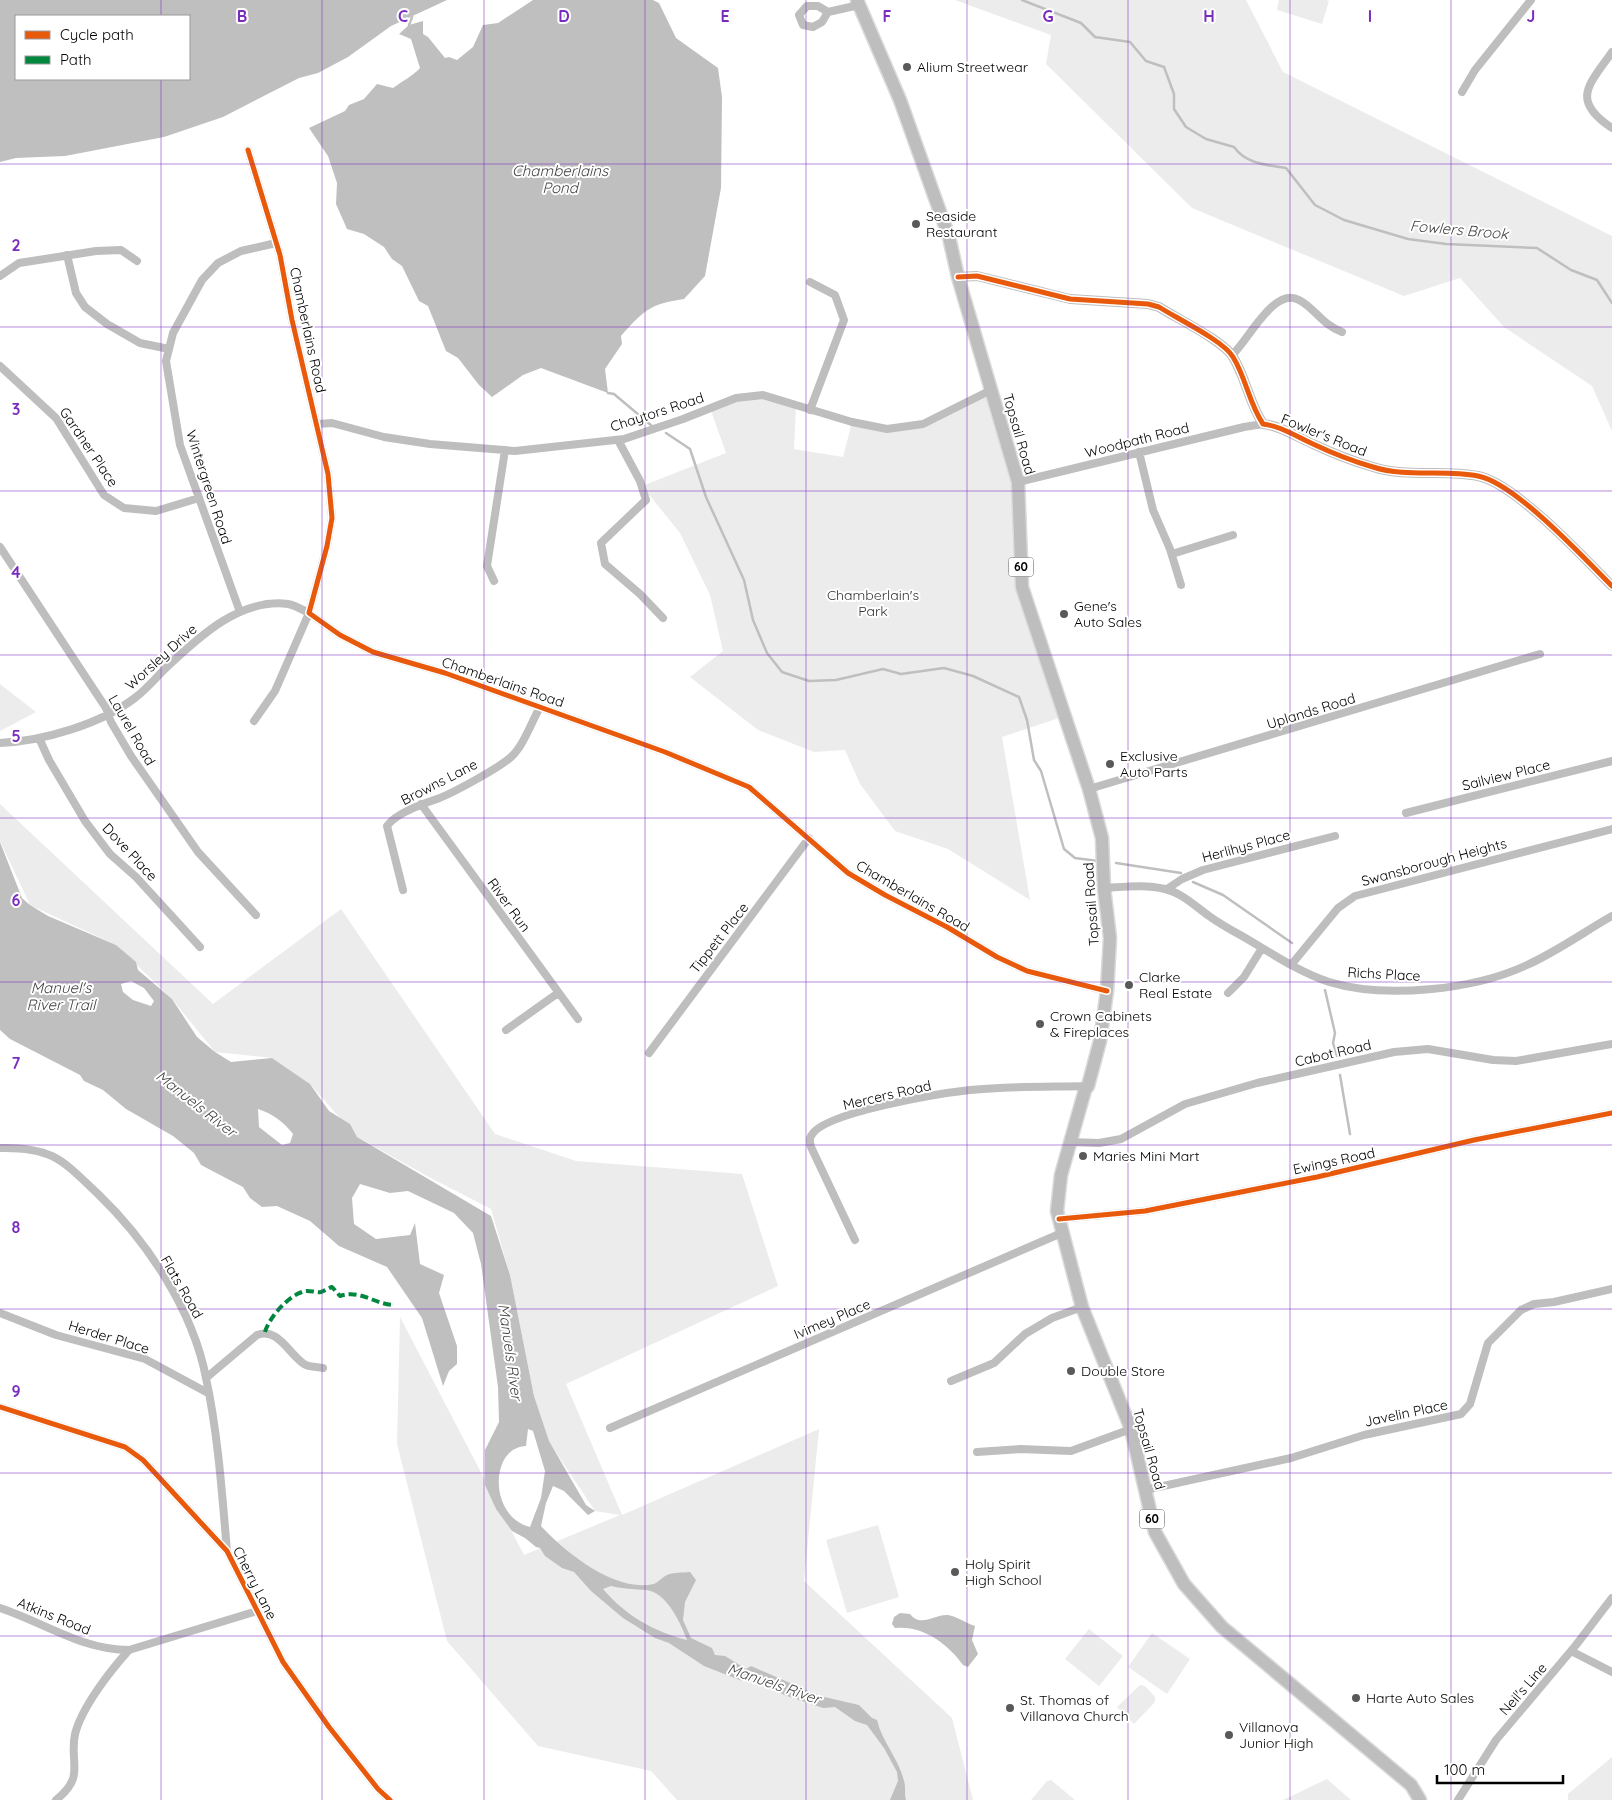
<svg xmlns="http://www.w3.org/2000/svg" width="1612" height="1800" viewBox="0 0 1612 1800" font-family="Quicksand,sans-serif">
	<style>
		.green { fill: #ececec }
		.water { fill: #bfbfbf; fill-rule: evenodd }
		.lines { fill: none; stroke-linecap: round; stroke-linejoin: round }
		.stream { stroke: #bfbfbf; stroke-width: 2.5 }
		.primary-casing { stroke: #dbdbdb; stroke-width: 15 }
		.minor { stroke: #bebebe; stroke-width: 8 }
		.tertiary { stroke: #bebebe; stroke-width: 10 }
		.primary { stroke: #bebebe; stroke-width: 12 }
		.quiet { stroke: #00873e; stroke-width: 4; stroke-dasharray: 8 4; stroke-linecap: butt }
		.cycleway-casing { stroke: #fff; stroke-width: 8 }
		.cycleway { stroke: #e8590c; stroke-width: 5 }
		.grid { fill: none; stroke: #7b2cbf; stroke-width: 1; stroke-opacity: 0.55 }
		.poi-dot { fill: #595959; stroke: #fff; stroke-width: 2 }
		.labels { text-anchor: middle; stroke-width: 4; stroke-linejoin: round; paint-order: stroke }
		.shield { fill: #fff; stroke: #4c4c4c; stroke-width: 1 }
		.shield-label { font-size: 12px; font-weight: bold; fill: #000 }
		.poi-label { font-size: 14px; fill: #000; stroke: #fff; text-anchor: start }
		.street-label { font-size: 14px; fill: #000; stroke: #fff }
		.park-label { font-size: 14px; fill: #333; stroke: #fff }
		.water-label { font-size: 15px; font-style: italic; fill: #444; stroke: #fff }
		.grid-label { font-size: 16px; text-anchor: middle; font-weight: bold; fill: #7b2cbf; stroke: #fff; stroke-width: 4; stroke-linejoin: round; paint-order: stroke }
	</style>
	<rect width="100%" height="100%" fill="#fff"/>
	<path class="green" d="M955 0H1246L1283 72 1612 236V431L1592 386 1504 327 1460 278 1404 296 1192 208 1046 64 1051 35Z
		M1279 0H1326L1329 1 1322 24 1277 10Z
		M991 390 1018 482 1022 587 1065 716 1002 737 1030 900 948 849 895 831 860 784 845 750 814 752 758 730 690 677 723 651 710 595 680 533 642 486 726 453 710 408 763 395 796 405 794 449 843 457 852 422 887 429 923 424Z
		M0 684 36 712 0 731Z
		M0 804 213 1004 341 909 495 1134 576 1161 742 1174 778 1286 566 1384 622 1515 819 1429 804 1581 952 1718 973 1800H677L651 1771 538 1746 447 1641 397 1444 400 1317 524 1555 620 1515 595 1511 549 1442 534 1396 510 1275 491 1209 427 1176 357 1137 310 1084 272 1058 215 1052 172 999 116 945 30 905 0 841Z
		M878 1525 899 1597 847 1613 826 1540Z
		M1089 1629 1123 1656 1099 1686 1065 1659Z
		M1152 1633 1190 1659 1167 1694 1128 1667Z
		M1140 1685 1145 1686 1155 1697V1702L1134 1724 1117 1707Z
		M1612 1757V1800H1568V1794Z
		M1327 1779 1351 1800H1283Z
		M1051 1780 1075 1800H1031L1047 1781Z"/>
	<path class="water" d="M0 0H447L391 26 348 57 318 73 299 78 223 117 164 137 65 156 16 158 0 162ZM16 16H189V79H16Z
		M533 0H653L659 3 676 38 718 68 722 97 721 188 705 276 684 299C650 304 644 310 621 336L622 344 605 369 608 393 541 368 523 375 492 397 479 385 458 358 446 351 428 306 419 301 402 266 392 259 384 247 364 234 347 229 336 204 337 183 328 156 309 128 345 111 349 105 364 99 377 84 393 88C400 83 415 74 420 68L411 39 399 34 409 25 423 21V34L428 37 445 58 449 57 457 60 473 47 483 25 498 23Z
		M0 842 22 898 30 905 48 916 116 945 136 962 138 970 172 999 197 1037 215 1052 231 1062 272 1058 310 1084 329 1111 350 1124 357 1137 491 1216 510 1275 534 1396 549 1441 586 1505 595 1511 588 1515 564 1491 553 1486 546 1503 541 1526C565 1552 615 1593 654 1584 659 1582 662 1577 667 1575 673 1572 683 1573 690 1572L696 1580 685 1602 683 1620 691 1638 712 1648 715 1655 725 1656 746 1669 751 1666 820 1696 859 1705 872 1718 877 1720C882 1742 899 1759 904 1781 906 1787 904 1794 906 1800H890L898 1781 897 1772 884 1748 867 1725 855 1721 835 1707 823 1708 784 1695 765 1683 746 1677 742 1681 704 1666 669 1643 655 1638 623 1618 591 1591 574 1572 562 1568 545 1556 540 1548 536 1547 525 1538 512 1531 496 1509 485 1485V1450L499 1422 498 1387 481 1264 473 1233 454 1213 408 1191 390 1193 360 1184 352 1198 354 1224 376 1239 410 1235 415 1223 420 1264 444 1275 439 1293 457 1346V1364L449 1371 443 1386 422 1318 387 1267 339 1246 310 1221 277 1206 262 1207 250 1198 243 1187 201 1165 194 1153 173 1136 126 1109 103 1090 84 1081 80 1075 10 1039 0 1030ZM131 981 144 988 154 1001 151 1006 133 1000 123 992 121 984ZM258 1109C273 1114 284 1122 293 1134L290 1143 282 1145 259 1127ZM528 1429 533 1431 545 1471 541 1498 530 1527C488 1516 490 1447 526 1446ZM611 1586C623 1589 634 1589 646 1590 667 1592 681 1624 687 1640 654 1632 625 1615 603 1589Z
		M900 1613 910 1614C921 1628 934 1614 948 1615 956 1616 966 1623 975 1626L972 1640 978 1654 968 1667 963 1665C948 1644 923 1625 895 1628L892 1624 894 1617Z"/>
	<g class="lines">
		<path class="stream" d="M1022 0 1081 23 1095 37 1130 42 1146 61 1164 67 1174 94V109L1186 127 1206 139 1234 147C1246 164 1267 165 1286 168L1315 205 1344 220 1408 239 1446 244 1537 248 1571 270 1597 280 1612 303
			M409 25 412 17
			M608 393 614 394 652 426
			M666 433 690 449 706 497 744 580 753 620 767 653 782 672 809 681 836 680 883 669 901 674 944 668 973 676 1019 697 1027 720 1034 760 1041 771 1064 849 1075 858 1098 861
			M1116 863 1181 873
			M1193 882 1223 895 1292 943
			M1325 990 1335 1033 1333 1043 1337 1056
			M1340 1075 1350 1134"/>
		<g class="primary-casing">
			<path id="primary" d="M857 0 900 100 949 237 958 277 1018 482 1022 587 1089 789 1102 838 1104 888 1110 938 1107 991 1100 1041 1088 1086 1085 1090 1061 1175 1057 1211 1082 1307 1131 1429 1155 1532 1184 1584 1222 1627 1411 1785 1420 1800"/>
		</g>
		<path class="minor" d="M828 12 818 6H807L799 15 803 25 813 27 822 22 828 12 859 5
			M1612 52C1589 85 1570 100 1612 128
			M1462 92 1475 70 1531 0
			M248 150 280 255 292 320 328 474 332 518 327 546 309 613 340 635 373 652 445 673 665 752 749 787 848 873 885 895 947 927 997 957 1027 971 1107 991
			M67 255 76 293 85 307 107 324 140 343 169 349
			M0 276 19 263 96 251 121 250 137 261
			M1232 355C1248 341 1274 286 1299 300 1316 309 1320 323 1342 332
			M0 366 56 418 104 495 124 508 156 511 199 498
			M810 410 844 320 835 295 810 282
			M318 424 332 423 384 437 430 444 515 451 624 439 683 419 736 398 763 395 852 422 887 429 923 424 991 390
			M618 440 640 481 646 500 601 543 605 564 640 594 663 618
			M1139 452 1153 510 1170 549 1181 585
			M1018 482 1244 427 1263 424
			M0 547 106 708 111 722 131 756 198 852 256 915
			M1172 554 1233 535
			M494 581 487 566 505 450
			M240 612 180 445 166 361 173 333 202 280 218 263 241 251 276 243
			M39 738 49 760 85 821 110 854 136 877 200 947
			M0 743C43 741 102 724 136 697 148 688 158 675 169 665 201 635 241 598 288 604 295 605 303 610 309 613L275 691 254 721
			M1089 789 1540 654
			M421 804 578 1019
			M1406 813 1612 761
			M1104 888C1123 887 1145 884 1165 889 1182 893 1195 906 1209 916 1220 924 1231 930 1242 936 1270 952 1298 972 1329 982 1385 999 1474 990 1527 965 1556 952 1584 932 1612 916
			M1167 889 1182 879 1203 870 1335 836
			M403 890 387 826C396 813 422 804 437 799 453 793 499 768 511 757 524 745 531 723 540 707
			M1291 965 1338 908 1355 896 1612 829
			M1228 993 1244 977 1262 948
			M506 1030 558 993
			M649 1053 809 838
			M1069 1142 1099 1143 1121 1139 1185 1104 1257 1083 1394 1052 1428 1049 1493 1060 1516 1061 1612 1044
			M0 1148C53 1147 62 1160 98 1194 147 1241 193 1310 206 1378 218 1434 222 1493 227 1551
			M1059 1219 1145 1211 1317 1177 1474 1140 1612 1113
			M855 1240 811 1147C810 1143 809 1139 811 1136 822 1112 943 1093 970 1090 1009 1086 1049 1087 1088 1086
			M0 1313 56 1335 145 1359 208 1393
			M206 1378 257 1335C278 1327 288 1353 304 1364 308 1367 317 1367 323 1368
			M951 1381 994 1363 1025 1334 1052 1318 1082 1307
			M0 1407 125 1447 143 1460 227 1551 283 1662 329 1727 378 1789 390 1800
			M610 1428 1064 1232
			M977 1452 1020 1449 1071 1451 1131 1429
			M1145 1490 1291 1458 1364 1435 1461 1414 1470 1404 1488 1343 1521 1310 1534 1304 1554 1302 1612 1289
			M0 1608C43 1622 82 1650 129 1650
			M1571 1651 1612 1672
			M56 1800C86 1776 69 1764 75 1734 82 1707 110 1671 129 1650L257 1611
			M1458 1800 1496 1740 1576 1645 1612 1598"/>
		<path class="tertiary" d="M958 277 977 276 1070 299 1148 304 1159 307C1176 318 1224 341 1233 357 1246 378 1249 403 1263 424 1281 426 1297 437 1313 444 1332 453 1352 461 1373 467 1407 478 1444 469 1478 476 1515 483 1584 558 1612 586"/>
		<use href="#primary" class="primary"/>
		<path class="quiet" d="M265 1332C269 1318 287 1297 302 1292 308 1289 315 1293 321 1292 325 1291 328 1288 332 1287L340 1296C361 1289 375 1305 395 1305"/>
		<g class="cycleway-casing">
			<path id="cycleway" d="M248 150 280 255 292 320 328 474 332 518 327 546 309 613 340 635 373 652 445 673 665 752 749 787 848 873 885 895 947 927 997 957 1027 971 1107 991
				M958 277 977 276 1070 299 1148 304 1159 307C1176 318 1224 341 1233 357 1246 378 1249 403 1263 424 1281 426 1297 437 1313 444 1332 453 1352 461 1373 467 1407 478 1444 469 1478 476 1515 483 1584 558 1612 586
				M1059 1219 1145 1211 1317 1177 1474 1140 1612 1113
				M0 1407 125 1447 143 1460 227 1551 283 1662 329 1727 378 1789 390 1800"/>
		</g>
		<use href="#cycleway" class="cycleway"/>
	</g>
	<path class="grid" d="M161 0V16M322 0V1800M484 0V1800M645 0V1800M806 0V1800M967 0V1800M1128 0V1800M1290 0V1800M1451 0V1800M161 79V1800M0 164H1612M0 327H1612M0 491H1612M0 655H1612M0 818H1612M0 982H1612M0 1145H1612M0 1309H1612M0 1473H1612M0 1636H1612"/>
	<g class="poi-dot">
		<circle cx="907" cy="67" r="5"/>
		<circle cx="916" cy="224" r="5"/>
		<circle cx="1064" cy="614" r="5"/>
		<circle cx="1110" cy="764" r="5"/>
		<circle cx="1129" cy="985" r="5"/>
		<circle cx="1040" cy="1024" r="5"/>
		<circle cx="1083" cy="1156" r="5"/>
		<circle cx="1071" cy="1371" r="5"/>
		<circle cx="955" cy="1572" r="5"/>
		<circle cx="1356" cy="1698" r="5"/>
		<circle cx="1010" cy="1708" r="5"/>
		<circle cx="1229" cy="1735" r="5"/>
	</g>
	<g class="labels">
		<g class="shield">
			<rect x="1008.5" y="557.5" width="25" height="19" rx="4"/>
			<rect x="1139.5" y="1509.5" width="25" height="19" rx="4"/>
		</g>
		<g class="shield-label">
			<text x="1021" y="571">60</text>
			<text x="1152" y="1523">60</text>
		</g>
		<g class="poi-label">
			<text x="917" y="72">Alium Streetwear</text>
			<text x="926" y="221">Seaside<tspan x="926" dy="16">Restaurant</tspan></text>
			<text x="1074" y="611">Gene's<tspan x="1074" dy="16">Auto Sales</tspan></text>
			<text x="1120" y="761">Exclusive<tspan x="1120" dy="16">Auto Parts</tspan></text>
			<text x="1139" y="982">Clarke<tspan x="1139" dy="16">Real Estate</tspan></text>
			<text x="1050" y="1021">Crown Cabinets<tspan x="1050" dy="16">&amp; Fireplaces</tspan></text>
			<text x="1093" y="1161">Maries Mini Mart</text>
			<text x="1081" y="1376">Double Store</text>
			<text x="965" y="1569">Holy Spirit<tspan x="965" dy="16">High School</tspan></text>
			<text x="1366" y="1703">Harte Auto Sales</text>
			<text x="1020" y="1705">St. Thomas of<tspan x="1020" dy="16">Villanova Church</tspan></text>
			<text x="1239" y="1732">Villanova<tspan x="1239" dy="16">Junior High</tspan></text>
		</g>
		<g class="street-label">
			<text transform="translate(308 330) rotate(78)" y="5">Chamberlains Road</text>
			<text transform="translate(657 412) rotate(-18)" y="5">Chaytors Road</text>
			<text transform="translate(1019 434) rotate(74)" y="5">Topsail Road</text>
			<text transform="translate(1324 435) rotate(22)" y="5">Fowler's Road</text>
			<text transform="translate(1137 440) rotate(-14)" y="5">Woodpath Road</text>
			<text transform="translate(89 447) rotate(56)" y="5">Gardner Place</text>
			<text transform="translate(209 487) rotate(72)" y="5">Wintergreen Road</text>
			<text transform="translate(161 657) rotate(-42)" y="5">Worsley Drive</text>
			<text transform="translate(503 682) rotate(19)" y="5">Chamberlains Road</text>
			<text transform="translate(1311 711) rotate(-17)" y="5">Uplands Road</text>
			<text transform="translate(132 730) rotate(60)" y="5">Laurel Road</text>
			<text transform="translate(1506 775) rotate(-14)" y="5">Sailview Place</text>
			<text transform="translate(439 782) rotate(-27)" y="5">Browns Lane</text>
			<text transform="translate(1246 846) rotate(-15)" y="5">Herlihys Place</text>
			<text transform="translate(130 852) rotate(47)" y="5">Dove Place</text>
			<text transform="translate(1434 862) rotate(-15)" y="5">Swansborough Heights</text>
			<text transform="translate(913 896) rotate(30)" y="5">Chamberlains Road</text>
			<text transform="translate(1091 904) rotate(-94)" y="5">Topsail Road</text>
			<text transform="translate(509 905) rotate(54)" y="5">River Run</text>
			<text transform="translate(719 938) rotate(-52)" y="5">Tippett Place</text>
			<text transform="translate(1384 974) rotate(3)" y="5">Richs Place</text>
			<text transform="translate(1333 1053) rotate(-13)" y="5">Cabot Road</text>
			<text transform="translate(887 1095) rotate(-13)" y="5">Mercers Road</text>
			<text transform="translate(1334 1161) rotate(-12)" y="5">Ewings Road</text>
			<text transform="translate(182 1287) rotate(60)" y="5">Flats Road</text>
			<text transform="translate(832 1319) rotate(-23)" y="5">Ivimey Place</text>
			<text transform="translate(109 1337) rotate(17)" y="5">Herder Place</text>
			<text transform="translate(1406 1413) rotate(-12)" y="5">Javelin Place</text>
			<text transform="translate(1149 1449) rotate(74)" y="5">Topsail Road</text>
			<text transform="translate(255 1583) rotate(63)" y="5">Cherry Lane</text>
			<text transform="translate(54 1616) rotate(22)" y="5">Atkins Road</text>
			<text transform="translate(1523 1689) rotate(-49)" y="5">Neil's Line</text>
		</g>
		<g class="park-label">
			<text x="873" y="600">Chamberlain's<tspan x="873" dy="16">Park</tspan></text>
		</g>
		<g class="water-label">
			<text x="560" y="176">Chamberlains<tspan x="560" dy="17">Pond</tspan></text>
			<text transform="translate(1459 230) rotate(5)" y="5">Fowlers Brook</text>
			<text x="61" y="993">Manuel's<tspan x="61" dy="17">River Trail</tspan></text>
			<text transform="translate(196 1104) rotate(38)" y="5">Manuels River</text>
			<text transform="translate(510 1352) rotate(82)" y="5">Manuels River</text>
			<text transform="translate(774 1684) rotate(19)" y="5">Manuels River</text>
		</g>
	</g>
	<g class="grid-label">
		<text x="242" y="22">B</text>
		<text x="403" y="22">C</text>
		<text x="564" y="22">D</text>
		<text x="725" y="22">E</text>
		<text x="887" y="22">F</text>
		<text x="1048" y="22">G</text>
		<text x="1209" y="22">H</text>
		<text x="1370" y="22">I</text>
		<text x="1531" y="22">J</text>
		<text x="16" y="251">2</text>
		<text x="16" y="415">3</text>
		<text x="16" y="578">4</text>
		<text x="16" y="742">5</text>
		<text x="16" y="906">6</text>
		<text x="16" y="1069">7</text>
		<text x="16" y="1233">8</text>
		<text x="16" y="1397">9</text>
	</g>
	<rect x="15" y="15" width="175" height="65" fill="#ffffff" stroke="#999999"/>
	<rect x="25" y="31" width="25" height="8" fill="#e8590c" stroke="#999999"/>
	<text x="60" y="40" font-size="15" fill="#000000">Cycle path</text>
	<rect x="25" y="56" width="25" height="8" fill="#00873e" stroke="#999999"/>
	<text x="60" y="65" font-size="15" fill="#000000">Path</text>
	<path d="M1437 1775v8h126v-8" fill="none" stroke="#000000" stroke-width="2.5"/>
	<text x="1444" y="1775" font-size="15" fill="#000000" stroke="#ffffff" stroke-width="4" paint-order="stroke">100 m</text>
</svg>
